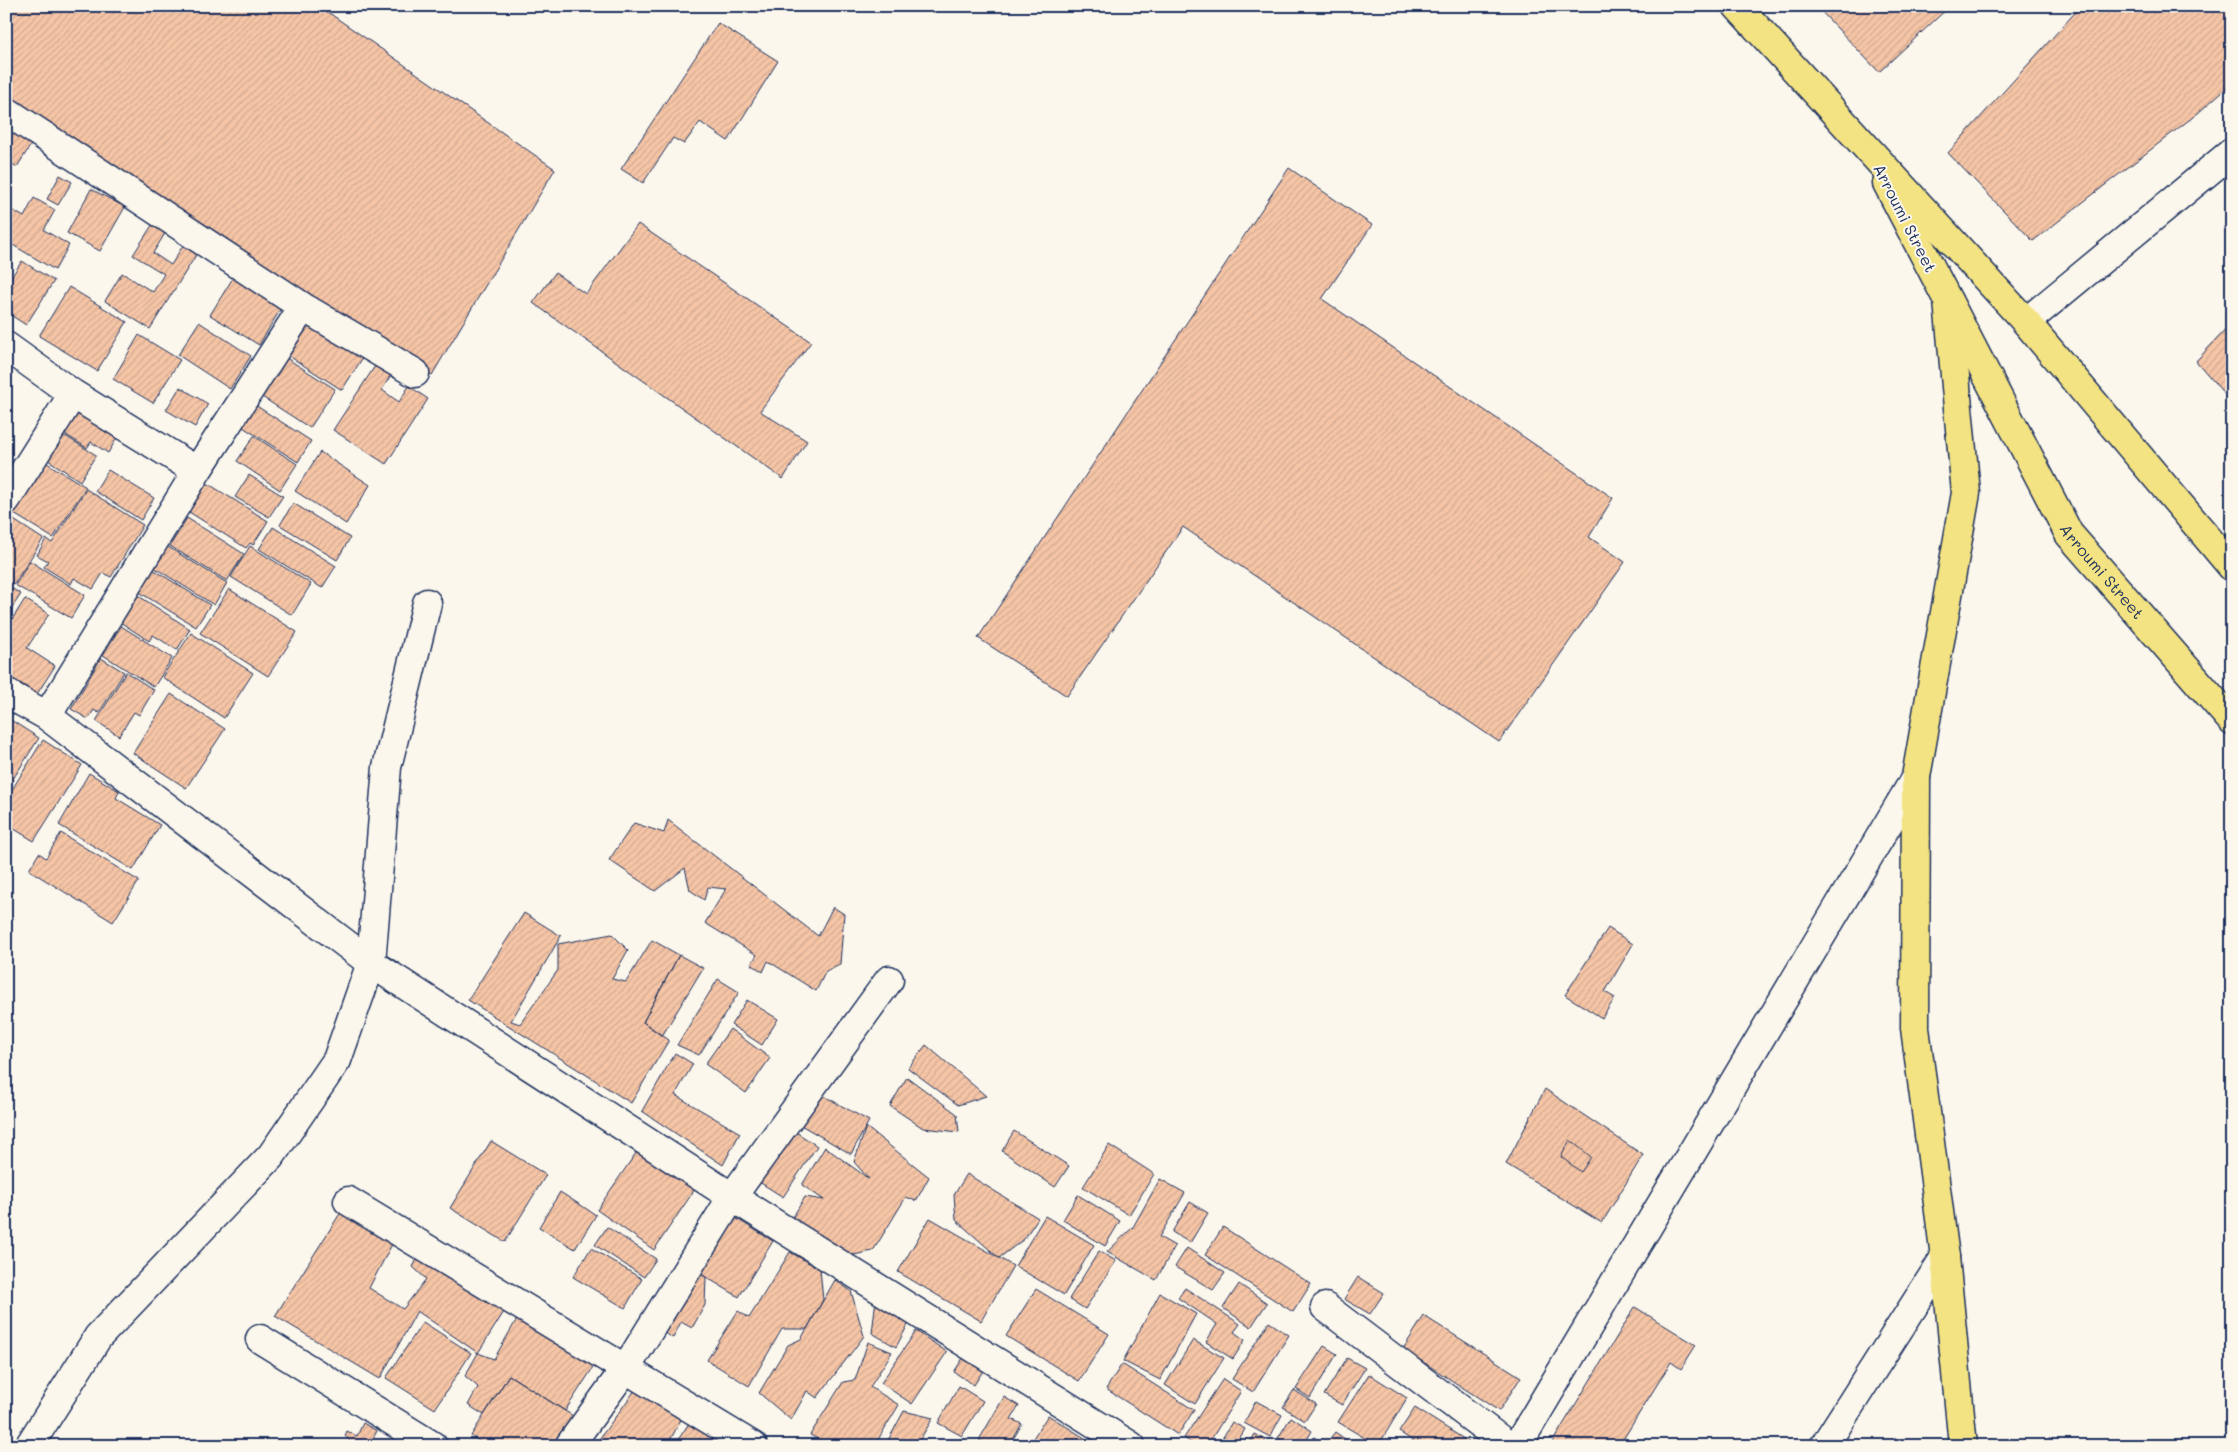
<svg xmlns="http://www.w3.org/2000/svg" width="2238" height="1452" viewBox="0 0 2238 1452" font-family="Mali,sans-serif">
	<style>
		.building { fill: url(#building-hatch); stroke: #1b2f5e }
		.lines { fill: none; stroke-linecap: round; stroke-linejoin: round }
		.minor-casing { stroke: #1b2f5e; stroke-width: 31 }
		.major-casing { stroke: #1b2f5e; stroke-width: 31 }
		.minor { stroke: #fbf7ec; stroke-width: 28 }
		.major { stroke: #f4e382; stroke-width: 28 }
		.labels { text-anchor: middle; stroke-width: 4; stroke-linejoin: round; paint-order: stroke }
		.street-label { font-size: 16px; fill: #1b2f5e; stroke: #fbf7ec }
	</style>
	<defs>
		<pattern id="building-hatch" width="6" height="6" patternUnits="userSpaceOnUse" patternTransform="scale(1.25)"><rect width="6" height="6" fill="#f6c5a6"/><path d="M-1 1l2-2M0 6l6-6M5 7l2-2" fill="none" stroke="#d2aa91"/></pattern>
	</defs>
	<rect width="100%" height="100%" fill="#fbf7ec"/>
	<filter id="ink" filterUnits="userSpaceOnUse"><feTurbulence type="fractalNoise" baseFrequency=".02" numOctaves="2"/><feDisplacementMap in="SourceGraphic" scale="10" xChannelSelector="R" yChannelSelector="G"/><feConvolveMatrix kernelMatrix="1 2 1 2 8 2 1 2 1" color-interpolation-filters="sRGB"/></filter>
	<g filter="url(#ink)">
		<path class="building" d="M6 6H319L555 169 432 375 386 354 6 105Z
			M1816 6H1950L1879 72Z
			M2081 6H2232V83L2198 113 2033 241 1948 153Z
			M718 23 778 61 728 141 700 122 684 144 673 138 643 183 621 169Z
			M6 127 32 143 17 167 6 160Z
			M1289 168 1372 225 1322 299 1613 498 1589 537 1625 562 1499 742 1183 527 1067 696 978 638Z
			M60 175 72 182 58 205 47 199Z
			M91 189 125 207 100 251 67 233Z
			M34 198 55 210 44 230 69 245 55 270 6 241V220L12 210 24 217Z
			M156 219 169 227 153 253 171 265 187 239 201 247 150 329 105 301 122 273 153 292 164 274 133 255Z
			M638 224 811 342 760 411 807 441 783 479 533 303 555 273 586 294Z
			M22 261 54 281 26 325 6 312V285Z
			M236 273 284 303 259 345 210 315Z
			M69 287 127 322 97 371 39 336Z
			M303 310 367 351 342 390 278 349Z
			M199 322 251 356 230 389 178 355Z
			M2232 323V403L2196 361Z
			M139 335 180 360 153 403 113 379Z
			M283 356 335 389 310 428 259 395Z
			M377 363 392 373 382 390 399 402 409 386 428 399 386 464 333 430Z
			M180 387 208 404 195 427 166 410Z
			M75 397 123 428 108 453 91 442 87 448 55 428Z
			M252 403 311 441 298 462 238 424Z
			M54 429 96 455 80 481 39 454Z
			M254 436 297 464 280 490 237 461Z
			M320 452 370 485 346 524 295 491Z
			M37 457 86 487 53 538 6 509Z
			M108 470 154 498 141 520 95 491Z
			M249 475 283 496 269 517 235 497Z
			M207 483 268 521 253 545 250 543 246 548 189 512Z
			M86 489 143 525 111 577 103 573 93 589 74 578 71 584 44 567 48 561 37 555 46 539 52 543Z
			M293 503 350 538 337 560 280 525Z
			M6 515 43 539 14 584 6 580Z
			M187 518 244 554 227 581 170 546Z
			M273 527 336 566 322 588 259 549Z
			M165 545 227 583 214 605 152 566Z
			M250 546 311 584 292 615 231 577Z
			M30 561 85 595 71 618 15 585Z
			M148 566 210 605 196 627 134 589Z
			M6 585 21 594 6 617Z
			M229 589 297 632 268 676 200 633Z
			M134 593 190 629 177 650 153 635 149 641 117 620Z
			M25 599 49 614 27 648 55 666 37 694 6 674V629Z
			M121 626 172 658 154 687 103 655Z
			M191 633 253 673 224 718 162 677Z
			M101 658 124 672 99 713 94 710 88 719 71 709Z
			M126 672 154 690 139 715 134 712 119 736 96 721Z
			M171 694 225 729 186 788 133 753Z
			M6 717 39 738 6 790Z
			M43 740 82 765 34 841 6 824V799Z
			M89 773 119 791 116 798 160 825 133 870 59 825Z
			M668 820 818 936 833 907 844 914 840 964 826 971 816 991 768 961 763 972 751 964 757 955 705 923 726 889 708 887 704 900 690 890 685 868 655 891 609 860 634 823 664 833Z
			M61 833 139 881 113 922 29 870 39 853 46 858Z
			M524 913 561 936 511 1021 520 1024 558 970V944L612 934 628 950 612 979 626 982 652 940 679 955 643 1022 669 1040 631 1103 468 1000Z
			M1608 928 1633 944 1605 992 1615 998 1602 1018 1565 995Z
			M679 955 703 968 662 1036 643 1022Z
			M718 979 739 992 699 1055 677 1045Z
			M747 1000 778 1019 762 1045 731 1025Z
			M730 1029 770 1058 746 1093 705 1064Z
			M926 1045 986 1096 958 1105 908 1068Z
			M675 1053 693 1064 675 1095 740 1133 723 1165 642 1111Z
			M907 1077 957 1114 959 1132 923 1128 890 1106Z
			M1545 1089 1643 1155 1602 1223 1506 1164Z
			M817 1092 869 1121 851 1154 799 1124Z
			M787 1126 817 1146 783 1197 753 1178Z
			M866 1127 929 1177 916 1201 906 1197 873 1251 849 1256 791 1220 805 1197 824 1200 802 1185 825 1147 869 1179 854 1162Z
			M1014 1131 1069 1166 1055 1187 1002 1151Z
			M1570 1140 1591 1157 1581 1172 1561 1157Z
			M491 1141 546 1175 505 1242 450 1208Z
			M1109 1145 1154 1174 1129 1215 1083 1187Z
			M638 1150 695 1189 654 1250 597 1210Z
			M967 1174 1038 1218 1024 1239 999 1258 956 1220 954 1195Z
			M1160 1179 1185 1193 1159 1237 1175 1246 1156 1280 1107 1252 1133 1227Z
			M560 1192 596 1215 575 1249 539 1227Z
			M1078 1195 1120 1221 1105 1246 1063 1220Z
			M348 1201 399 1231 369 1288 403 1309 426 1279 413 1267 420 1253 507 1307 478 1353 417 1311 380 1379 275 1316Z
			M1190 1202 1208 1213 1190 1243 1172 1232Z
			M724 1211 773 1241 739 1297 691 1268Z
			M1045 1216 1094 1245 1064 1295 1015 1266Z
			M930 1218 1013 1266 981 1321 898 1272Z
			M607 1227 656 1259 644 1277 595 1245Z
			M1223 1227 1311 1284 1293 1312 1205 1255Z
			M591 1248 642 1279 625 1308 573 1277Z
			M1187 1248 1225 1273 1213 1290 1175 1267Z
			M1099 1251 1116 1261 1085 1309 1069 1299Z
			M790 1252 820 1269 823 1300 807 1329H782L749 1386 707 1360 738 1311 749 1318Z
			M687 1267 706 1277 705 1305 692 1328 681 1322 673 1338 654 1327Z
			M1358 1277 1384 1293 1370 1314 1344 1299Z
			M835 1280 851 1291 864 1336 817 1398 807 1391 791 1420 759 1393 788 1345 801 1339Z
			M1239 1284 1267 1303 1251 1327 1223 1308Z
			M1185 1288 1240 1324 1234 1332 1245 1340 1233 1359 1206 1342 1217 1324 1178 1298Z
			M1036 1289 1109 1334 1079 1381 1006 1336Z
			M1160 1293 1196 1314 1160 1380 1123 1361Z
			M876 1299 910 1321 896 1347 872 1333Z
			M1635 1307 1696 1345 1681 1369 1671 1362 1619 1446H1550Z
			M521 1312 598 1360 565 1411 509 1375 484 1415 468 1405 478 1387 465 1376 478 1353 494 1359Z
			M1424 1316 1521 1377 1499 1411 1403 1349Z
			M423 1322 471 1353 435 1409 386 1378Z
			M1269 1322 1289 1335 1253 1392 1232 1379Z
			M916 1331 947 1352 912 1404 881 1383Z
			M1193 1340 1224 1358 1195 1404 1165 1385Z
			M868 1342 892 1352 870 1387 899 1405 874 1446H832L810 1435 843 1382 855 1380Z
			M1324 1346 1337 1354 1310 1398 1296 1389Z
			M963 1358 983 1371 974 1385 954 1372Z
			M1347 1358 1365 1368 1342 1405 1324 1395Z
			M1122 1364 1194 1410 1178 1435 1106 1389Z
			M1369 1374 1407 1398 1378 1446 1338 1422Z
			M509 1375 573 1416 554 1446H487L471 1436Z
			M644 1378 685 1412 667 1446H594Z
			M1223 1379 1241 1391 1207 1446H1196L1184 1438Z
			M959 1386 983 1401 962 1436 938 1423Z
			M1294 1390 1316 1404 1305 1421 1283 1407Z
			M1004 1397 1019 1406 1011 1419 1022 1424 1009 1446H989L979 1440Z
			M1256 1401 1282 1415 1270 1437 1244 1423Z
			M1415 1408 1472 1444 1471 1446H1421L1399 1432Z
			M697 1411 733 1434 726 1446H674Z
			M904 1411 933 1418 916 1446H885Z
			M1048 1415 1091 1442 1089 1446H1028Z
			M1291 1417 1312 1431 1303 1446H1290L1278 1438Z
			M1232 1422 1245 1429 1235 1446H1218Z
			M363 1423 377 1431 369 1446H352L353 1444 345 1436 347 1431 357 1436Z
			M1335 1432 1355 1446H1336L1328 1441Z
			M1255 1434 1266 1440 1262 1446H1248Z
			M1314 1437 1329 1446H1309Z"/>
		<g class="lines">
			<g class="minor-casing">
				<path id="minor" d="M6 111 303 307 415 373
					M2026 322 2232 152
					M6 346 73 394 197 471
					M6 500 73 394
					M6 693 47 716 371 963 732 1197 1131 1446
					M47 716 197 471 303 307
					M348 1201 753 1446
					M1325 1307 1509 1446
					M260 1339 433 1446
					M29 1446 98 1337 271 1156 337 1060 371 963 387 767 427 603
					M569 1446 626 1368 732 1197 889 980
					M1517 1446 1916 777
					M1824 1446 1945 1257"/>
			</g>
			<g class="major-casing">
				<g id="major">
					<path d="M1737 6 2026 322 2232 567"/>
					<path id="s1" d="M1887 183 2069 534 2232 721"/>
					<path d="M1948 301 1966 493 1916 777 1915 1028 1945 1257 1963 1446"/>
				</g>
			</g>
			<use href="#minor" class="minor"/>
			<use href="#major" class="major"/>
		</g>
	</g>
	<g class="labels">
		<g class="street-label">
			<text transform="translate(1905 218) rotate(63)" y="6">Arroumi Street</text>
			<text dy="6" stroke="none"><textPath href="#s1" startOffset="445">Arroumi Street</textPath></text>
		</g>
	</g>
	<rect width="2238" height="1452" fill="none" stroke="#fbf7ec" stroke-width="25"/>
	<rect x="12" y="12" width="2213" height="1427" fill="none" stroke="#1b2f5e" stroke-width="2" filter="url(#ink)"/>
</svg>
